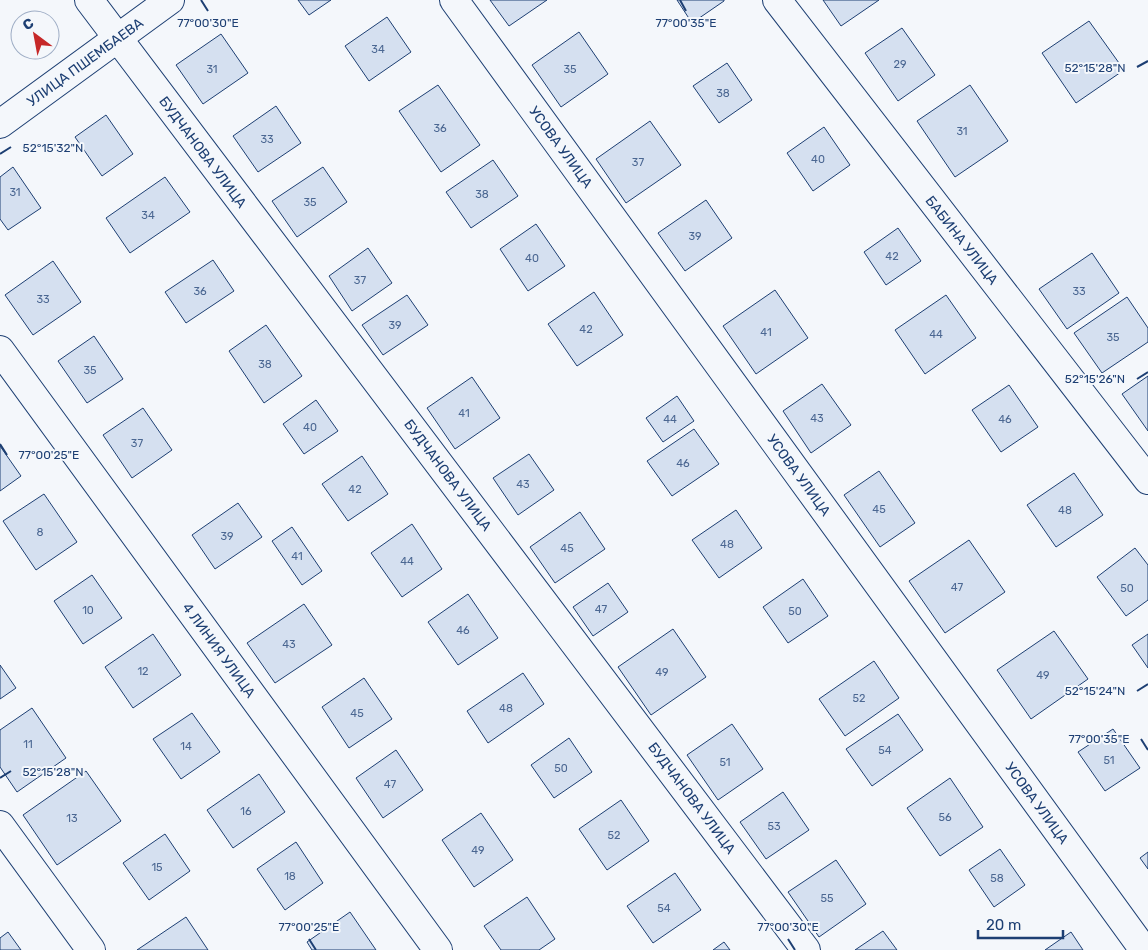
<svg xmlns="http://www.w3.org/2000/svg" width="1148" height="950" viewBox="0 0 1148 950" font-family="Rubik,sans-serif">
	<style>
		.building { fill: #d5e0f0; stroke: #1d3f73 }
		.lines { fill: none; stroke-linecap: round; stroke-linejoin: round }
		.minor-casing { stroke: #1d3f73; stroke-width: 30 }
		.minor { stroke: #f4f7fb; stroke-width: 28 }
		.ticks { fill: none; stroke: #1d3f73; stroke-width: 2 }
		.labels { text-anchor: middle; stroke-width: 4; stroke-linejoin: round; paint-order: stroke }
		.number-label { font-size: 11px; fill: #4b6792 }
		.street-label { font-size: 14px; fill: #1d3f73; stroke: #f4f7fb }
		.ticks-label { font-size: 12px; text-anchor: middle; fill: #1d3f73; stroke: #f4f7fb; stroke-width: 4; stroke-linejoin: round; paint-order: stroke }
	</style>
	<rect width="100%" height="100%" fill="#f4f7fb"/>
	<path class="building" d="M298 0H331L309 15Z
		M490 0H547L509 26Z
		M677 0H724V1L692 23Z
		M823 0H879L841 26Z
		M387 17 411 52 369 81 345 46Z
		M1089 21 1124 70 1076 103 1042 53Z
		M902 28 935 75 898 101 865 53Z
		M579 32 608 74 561 107 532 65Z
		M221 34 248 73 203 104 176 65Z
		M727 63 752 100 719 123 693 86Z
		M438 85 480 145 441 172 399 111Z
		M970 85 1008 141 955 177 917 121Z
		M276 106 301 143 258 172 233 136Z
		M106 115 133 154 102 176 75 137Z
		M650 121 681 165 626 203 596 159Z
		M824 127 850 165 813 191 787 153Z
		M493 160 518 196 471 228 446 192Z
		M13 167 41 208 8 230 0 219V177Z
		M323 167 347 202 297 237 272 201Z
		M165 177 190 212 130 253 106 218Z
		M706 200 732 238 685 271 658 233Z
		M536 224 565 266 528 291 500 249Z
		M898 228 921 261 886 285 864 252Z
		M368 248 392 283 352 311 329 276Z
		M1092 253 1119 293 1067 329 1039 289Z
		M213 260 234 291 186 323 165 292Z
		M53 261 81 302 33 335 5 295Z
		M775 290 808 338 756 374 723 326Z
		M594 292 623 335 577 366 548 324Z
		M407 295 428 325 383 355 362 325Z
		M946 295 976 338 925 374 895 330Z
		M1127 297 1148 328V342L1102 373 1074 333Z
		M266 325 302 376 264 403 229 351Z
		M94 336 123 379 87 403 58 361Z
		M1148 376V431L1122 394Z
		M472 377 500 418 455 449 427 408Z
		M822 384 851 425 811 453 783 411Z
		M1009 385 1038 427 1001 452 972 410Z
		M677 396 694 421 663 442 646 418Z
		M316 400 338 431 304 454 283 424Z
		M143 408 172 450 132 478 103 435Z
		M694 429 719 464 672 496 647 461Z
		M0 446 21 476 0 491Z
		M529 454 554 490 518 515 493 478Z
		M362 456 388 494 348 521 322 484Z
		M879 471 915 523 880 547 844 495Z
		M1074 473 1103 515 1056 547 1027 505Z
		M44 494 77 542 36 570 3 521Z
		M238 503 262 537 215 569 192 535Z
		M736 510 762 548 719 578 692 540Z
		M580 512 605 549 555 583 530 547Z
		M412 524 442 569 402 597 371 553Z
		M292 527 322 571 302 585 272 541Z
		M969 540 1005 592 945 633 909 581Z
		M1135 548 1148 565V600L1126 616 1097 577Z
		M92 575 122 618 83 644 54 601Z
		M803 579 828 616 788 643 763 607Z
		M608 583 628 612 593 636 573 607Z
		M468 594 498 638 458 665 428 622Z
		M304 604 332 645 275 683 247 643Z
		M673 629 706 677 651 715 618 667Z
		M1054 631 1088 679 1031 719 997 670Z
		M153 634 181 675 133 708 105 667Z
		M1148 634V668L1132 645Z
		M874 661 899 698 845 736 819 699Z
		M0 665 16 688 0 699Z
		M523 673 544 704 488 743 467 711Z
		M364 678 392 719 349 748 322 707Z
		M32 708 66 758 17 792 0 767V730Z
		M192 713 220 752 181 779 153 739Z
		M898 714 923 750 872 786 846 749Z
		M732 724 763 769 718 800 687 755Z
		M1113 729 1140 768 1105 791 1078 752Z
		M569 738 592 772 554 798 531 765Z
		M396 750 423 790 383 818 356 778Z
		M86 771 121 821 57 865 23 815Z
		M259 774 285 812 233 848 207 810Z
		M950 778 983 827 940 856 907 808Z
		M783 792 809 830 766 859 740 822Z
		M621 800 649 841 607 870 579 829Z
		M481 813 513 860 474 887 442 840Z
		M165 834 190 871 149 900 123 863Z
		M296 842 323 883 285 910 257 869Z
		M1000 849 1025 885 994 907 969 870Z
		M1148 852V869L1140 858Z
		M836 860 866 904 819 937 788 892Z
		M675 873 701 910 653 943 627 906Z
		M527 897 555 939 539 950H501L484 926Z
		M350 912 376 950H312L307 942Z
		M186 917 208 950H137Z
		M883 931 897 950H855Z
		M8 932 21 950H0V938Z
		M1071 932 1083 950H1045Z
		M724 942 730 950H713Z"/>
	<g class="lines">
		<g class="minor-casing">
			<path id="minor" d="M89 0 806 950
				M454 0 1144 950
				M777 0 1148 480
				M0 124 170 0
				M0 350 438 950
				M0 825 91 950"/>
		</g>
		<use href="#minor" class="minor"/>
	</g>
	<path class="ticks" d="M201 0 208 11M680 0 686 11M1137 67 1148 61M0 154 11 147M1137 379 1148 372M0 444 7 455M1137 691 1148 684M1141 739 1148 750M0 778 11 771M309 939 316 950M788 939 795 950"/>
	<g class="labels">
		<g class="number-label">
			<text x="378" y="53">34</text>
			<text x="900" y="68">29</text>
			<text x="212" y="73">31</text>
			<text x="570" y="73">35</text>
			<text x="723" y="97">38</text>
			<text x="440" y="132">36</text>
			<text x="962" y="135">31</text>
			<text x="267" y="143">33</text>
			<text x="818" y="163">40</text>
			<text x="638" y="166">37</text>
			<text x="15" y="196">31</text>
			<text x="482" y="198">38</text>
			<text x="310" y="206">35</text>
			<text x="148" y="219">34</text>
			<text x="695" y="240">39</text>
			<text x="892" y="260">42</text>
			<text x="532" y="262">40</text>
			<text x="360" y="284">37</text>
			<text x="200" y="295">36</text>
			<text x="1079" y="295">33</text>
			<text x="43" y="303">33</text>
			<text x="395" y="329">39</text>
			<text x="586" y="333">42</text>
			<text x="766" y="336">41</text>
			<text x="936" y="338">44</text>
			<text x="1113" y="341">35</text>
			<text x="265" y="368">38</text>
			<text x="90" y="374">35</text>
			<text x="464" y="417">41</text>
			<text x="817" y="422">43</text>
			<text x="670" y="423">44</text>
			<text x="1005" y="423">46</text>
			<text x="310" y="431">40</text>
			<text x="137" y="447">37</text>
			<text x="683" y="467">46</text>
			<text x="523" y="488">43</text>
			<text x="355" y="493">42</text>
			<text x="879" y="513">45</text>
			<text x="1065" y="514">48</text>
			<text x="40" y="536">8</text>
			<text x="227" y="540">39</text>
			<text x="727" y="548">48</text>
			<text x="567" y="552">45</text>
			<text x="297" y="560">41</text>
			<text x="407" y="565">44</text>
			<text x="957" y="591">47</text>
			<text x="1127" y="592">50</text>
			<text x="601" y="613">47</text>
			<text x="88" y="614">10</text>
			<text x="795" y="615">50</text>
			<text x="463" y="634">46</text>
			<text x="289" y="648">43</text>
			<text x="143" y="675">12</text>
			<text x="662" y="676">49</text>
			<text x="1043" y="679">49</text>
			<text x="859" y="702">52</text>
			<text x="506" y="712">48</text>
			<text x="357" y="717">45</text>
			<text x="28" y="748">11</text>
			<text x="186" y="750">14</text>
			<text x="885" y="754">54</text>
			<text x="1109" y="764">51</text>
			<text x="725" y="766">51</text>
			<text x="561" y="772">50</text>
			<text x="390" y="788">47</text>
			<text x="246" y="815">16</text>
			<text x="945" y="821">56</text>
			<text x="72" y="822">13</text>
			<text x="774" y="830">53</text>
			<text x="614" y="839">52</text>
			<text x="478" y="854">49</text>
			<text x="157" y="871">15</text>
			<text x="290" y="880">18</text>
			<text x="997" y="882">58</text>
			<text x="827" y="902">55</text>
			<text x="664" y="912">54</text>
		</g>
		<g class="street-label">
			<text transform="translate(85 62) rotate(-36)" y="5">УЛИЦА ПШЕМБАЕВА</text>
			<text transform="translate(561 147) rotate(54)" y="5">УСОВА УЛИЦА</text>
			<text transform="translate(203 152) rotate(53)" y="5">БУДЧАНОВА УЛИЦА</text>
			<text transform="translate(962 240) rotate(52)" y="5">БАБИНА УЛИЦА</text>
			<text transform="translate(448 475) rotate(53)" y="5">БУДЧАНОВА УЛИЦА</text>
			<text transform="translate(799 475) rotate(54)" y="5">УСОВА УЛИЦА</text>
			<text transform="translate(219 650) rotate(54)" y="5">4 ЛИНИЯ УЛИЦА</text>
			<text transform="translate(692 798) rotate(53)" y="5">БУДЧАНОВА УЛИЦА</text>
			<text transform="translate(1037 803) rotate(54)" y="5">УСОВА УЛИЦА</text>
		</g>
	</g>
	<g class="ticks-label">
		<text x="208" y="27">77°00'30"E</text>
		<text x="686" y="27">77°00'35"E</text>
		<text x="1095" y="72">52°15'28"N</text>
		<text x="53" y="152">52°15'32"N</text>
		<text x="1095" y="383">52°15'26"N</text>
		<text x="49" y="459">77°00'25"E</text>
		<text x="1095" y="695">52°15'24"N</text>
		<text x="1099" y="743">77°00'35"E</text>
		<text x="53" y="776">52°15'28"N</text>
		<text x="309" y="931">77°00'25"E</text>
		<text x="788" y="931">77°00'30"E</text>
	</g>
	<g transform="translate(35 35) rotate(328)"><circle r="24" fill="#f4f7fb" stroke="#9eadc5"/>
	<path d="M0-4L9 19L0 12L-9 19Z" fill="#c62828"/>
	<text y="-8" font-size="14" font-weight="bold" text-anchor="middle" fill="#1d3f73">С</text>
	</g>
	<path d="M978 930v8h85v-8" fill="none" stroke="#1d3f73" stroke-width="2.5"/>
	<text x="986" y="930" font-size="15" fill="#1d3f73" stroke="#f4f7fb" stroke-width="4" paint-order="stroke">20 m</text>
</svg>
